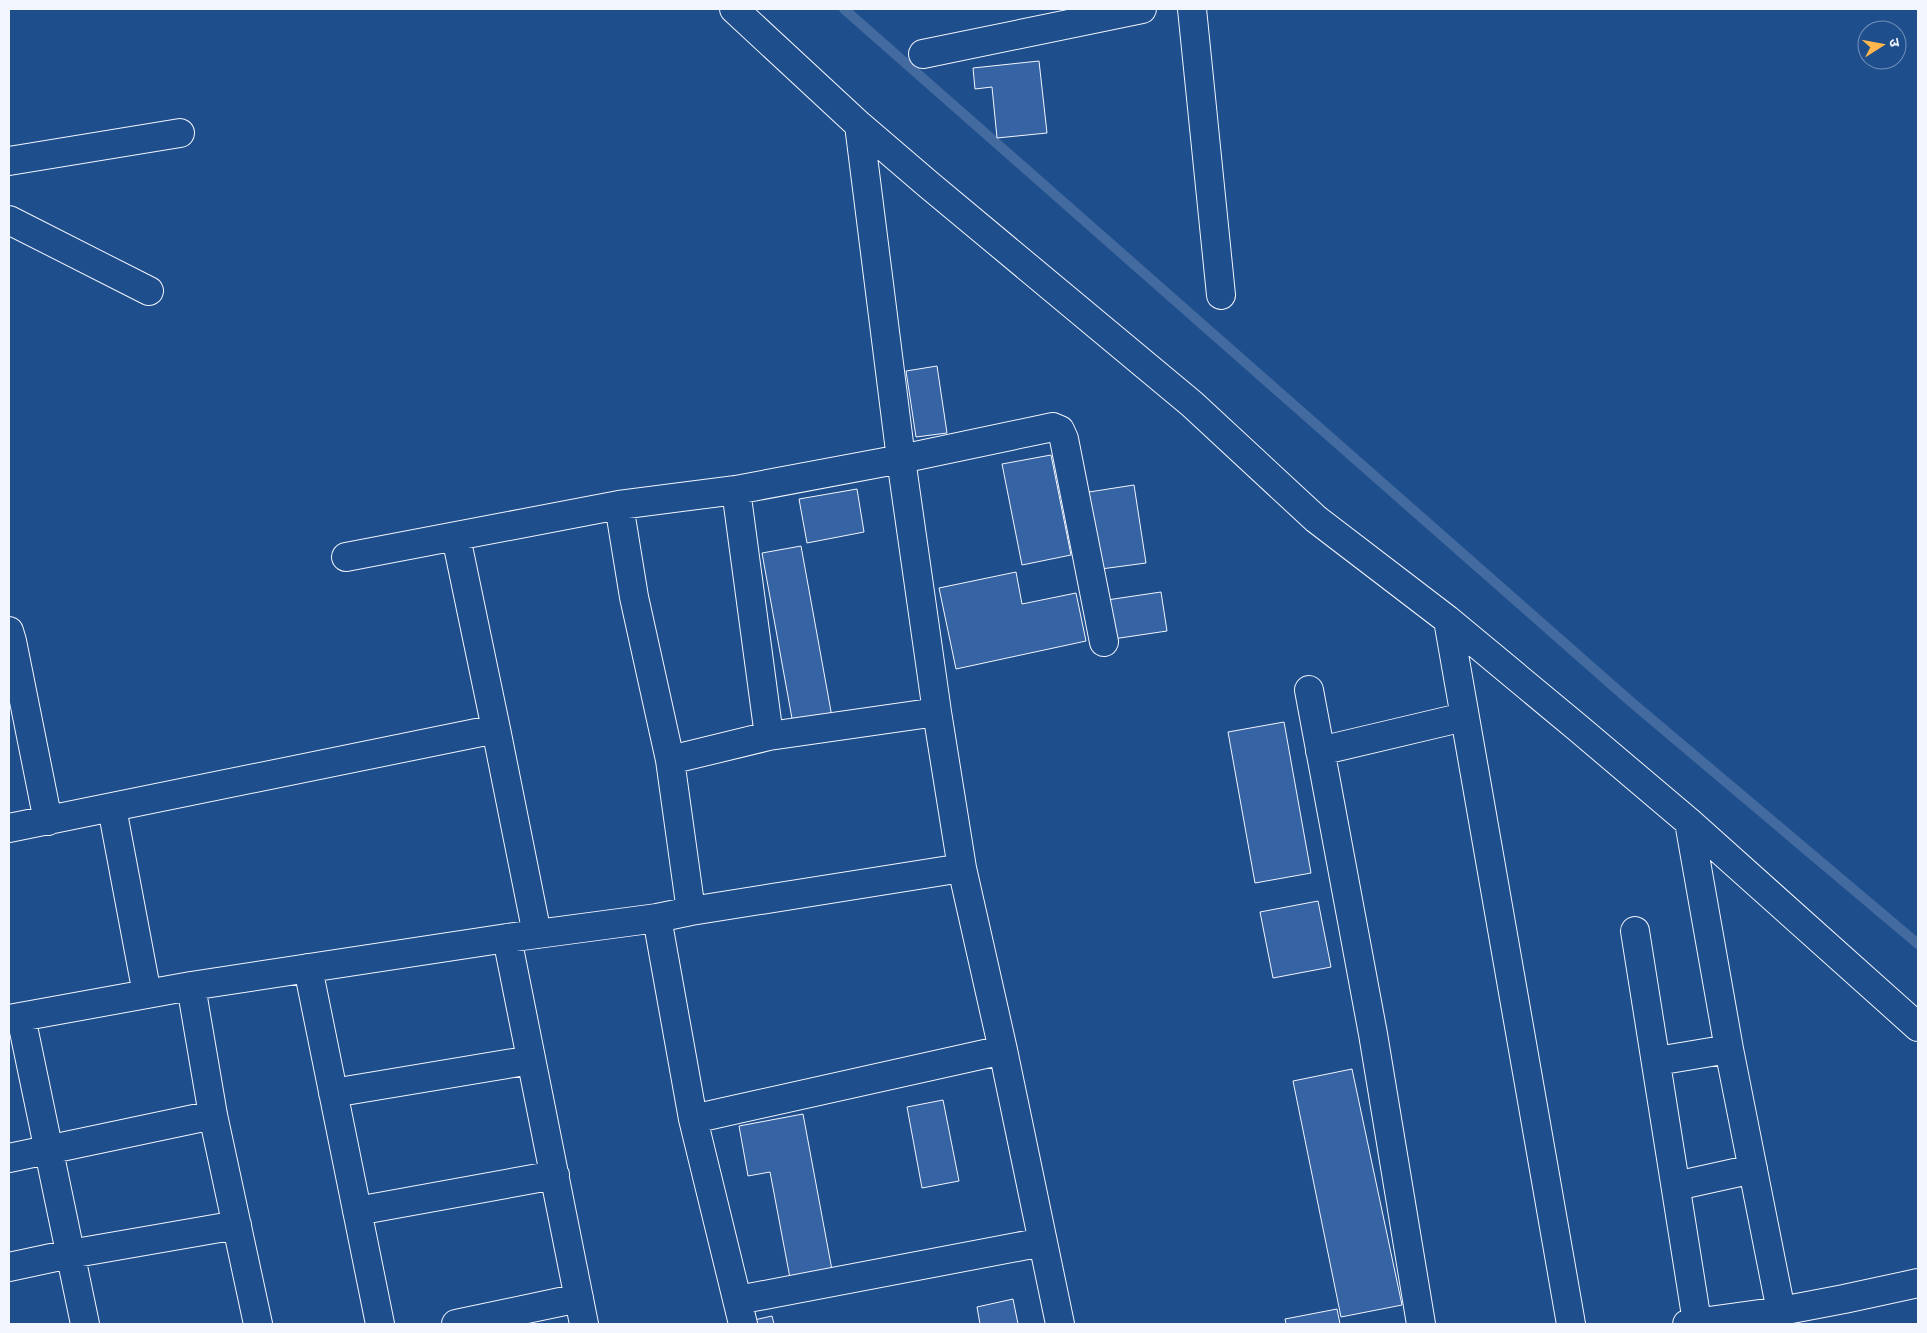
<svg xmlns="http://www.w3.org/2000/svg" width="1927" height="1333" viewBox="0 0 1927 1333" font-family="Signika,'Noto Sans Devanagari',sans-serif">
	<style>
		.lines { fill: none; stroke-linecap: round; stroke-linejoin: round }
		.stream { stroke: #446ba0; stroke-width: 10 }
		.building { fill: #3563a3; stroke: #f2f6ff }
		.street-casing { stroke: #f2f6ff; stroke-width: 30 }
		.street { stroke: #1f4e8c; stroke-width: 28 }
	</style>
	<rect width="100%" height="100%" fill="#1f4e8c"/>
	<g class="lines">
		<path class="stream" d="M844 9 1630 701 1918 944"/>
	</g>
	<path class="building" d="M1039 61 1047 133 997 138 992 87 975 89 973 68Z
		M937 366 947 433 916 437 906 371Z
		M1051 455 1071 555 1022 565 1002 464Z
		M1134 485 1146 563 1101 569 1089 492Z
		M857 489 864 532 807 543 799 499Z
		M801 546 832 717 793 724 762 553Z
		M1016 572 1022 604 1076 593 1086 641 956 669 939 588Z
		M1161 592 1167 631 1113 639 1107 600Z
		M1284 722 1311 873 1255 883 1228 732Z
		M1318 901 1331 967 1273 978 1260 912Z
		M1352 1069 1402 1305 1341 1317 1293 1081Z
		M943 1100 959 1181 922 1188 907 1107Z
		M803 1114 832 1270 790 1278 770 1172 748 1176 739 1126Z
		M1013 1299 1018 1324H980L977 1307Z
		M1337 1309 1340 1324H1286L1285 1319Z
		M772 1316 774 1324H755L754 1320Z"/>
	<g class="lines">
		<g class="street-casing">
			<path id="street" d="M734 9 859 125 929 185 1192 404 1316 519 1448 620 1578 728 1689 822 1918 1027
				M1192 9 1221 295
				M923 54 1142 9
				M859 125 901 459 937 712 962 868 1003 1050 1060 1324
				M9 161 180 133
				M9 220 149 291
				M736 490 769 736
				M619 505 634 597 670 760 691 911
				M346 557 619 505 736 490 901 459 1053 427 1060 430 1064 439 1104 642
				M1448 620 1571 1324
				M9 631 12 641 48 821
				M1309 690 1373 1034 1421 1324
				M496 729 537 934
				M1320 751 1464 717
				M670 760 769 736 937 712
				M112 808 147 994
				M1689 822 1729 1049 1781 1311
				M9 828 496 729 456 537
				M1635 931 1697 1322
				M308 968 380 1324
				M191 986 213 1115 258 1324
				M21 1017 85 1324
				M9 1019 191 986 507 938
				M1657 1061 1729 1049
				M333 1093 531 1060
				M693 1119 1003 1050
				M9 1158 213 1115
				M1676 1186 1753 1169
				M357 1211 555 1175
				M9 1267 70 1254 237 1225
				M738 1300 1043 1242
				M456 1324 579 1298
				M584 1324 507 938 657 918
				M743 1324 693 1119 657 918 691 911 962 868
				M1687 1324 1781 1311 1844 1299 1918 1283"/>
		</g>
		<use href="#street" class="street"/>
	</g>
	<rect width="1927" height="1333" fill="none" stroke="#f2f6ff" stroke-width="20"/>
	<g transform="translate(1882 45) rotate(79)"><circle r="24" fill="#1f4e8c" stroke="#7391ba"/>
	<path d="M0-4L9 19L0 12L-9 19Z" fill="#ffb74d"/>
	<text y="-8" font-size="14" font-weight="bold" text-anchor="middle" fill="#f2f6ff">उ</text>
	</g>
</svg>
